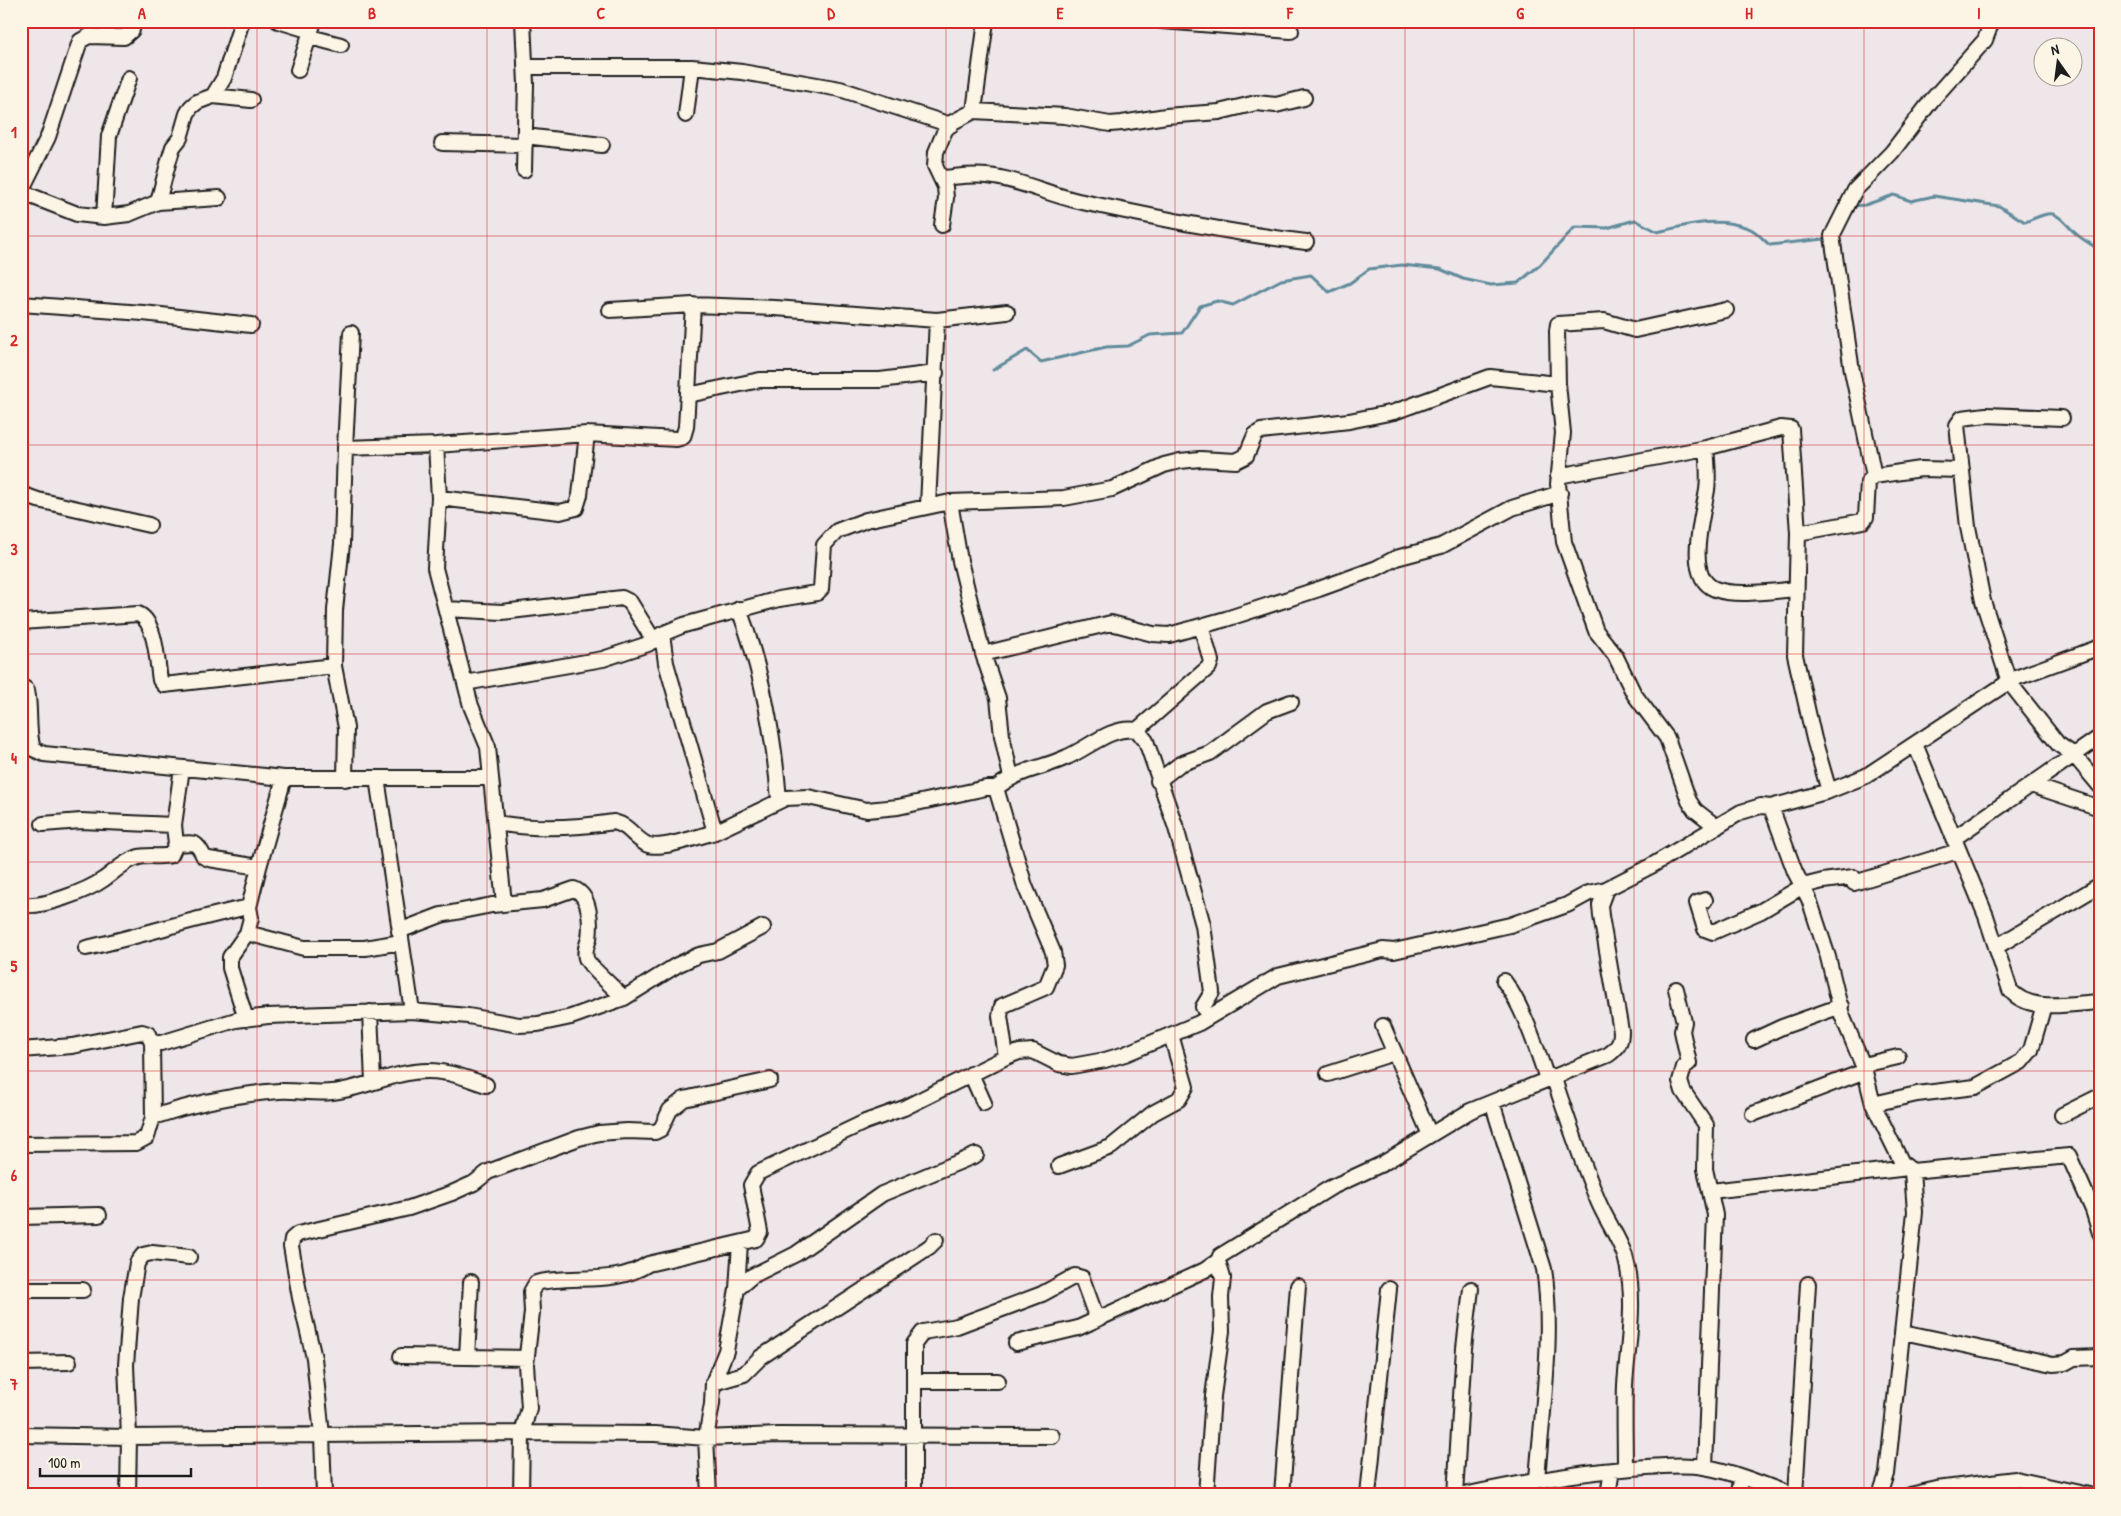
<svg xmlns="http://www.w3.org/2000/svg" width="2121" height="1516" viewBox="0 0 2121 1516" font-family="'Patrick Hand',sans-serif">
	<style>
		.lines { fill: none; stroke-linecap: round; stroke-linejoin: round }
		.stream { stroke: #608b9b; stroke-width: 3 }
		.minor-casing { stroke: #1c1c1c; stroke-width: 18 }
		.minor { stroke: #fcf5e5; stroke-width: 14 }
		.grid { fill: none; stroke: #d62828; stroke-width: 1; stroke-opacity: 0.55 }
		.neatline { fill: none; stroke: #d62828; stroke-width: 2 }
		.grid-label { font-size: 16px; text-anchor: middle; font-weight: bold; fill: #d62828 }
	</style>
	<rect width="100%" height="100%" fill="#efe6ea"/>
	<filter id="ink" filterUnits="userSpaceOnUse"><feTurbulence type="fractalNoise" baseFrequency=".02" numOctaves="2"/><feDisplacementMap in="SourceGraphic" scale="10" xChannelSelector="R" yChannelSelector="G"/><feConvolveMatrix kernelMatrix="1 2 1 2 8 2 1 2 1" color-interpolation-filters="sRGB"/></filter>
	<g filter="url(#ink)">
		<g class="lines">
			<path class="stream" d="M1852 206 1865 205 1894 195 1911 201 1934 196 1999 206 2025 222C2055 210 2052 209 2074 232 2081 239 2091 244 2100 250
				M993 370 1027 350 1041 362 1106 347 1128 346 1150 335 1182 333 1200 306 1217 301 1233 305 1281 280 1311 275 1329 292 1350 283 1369 269 1402 265 1440 269 1463 279 1491 285 1518 283 1540 265 1575 227 1607 228 1635 220 1658 232C1687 225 1718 216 1748 228 1756 230 1763 240 1770 245L1824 239 1835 215"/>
			<g class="minor-casing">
				<path id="minor" d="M278 21 311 31 314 21
					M523 21 526 84 524 170
					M1162 21 1291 31
					M310 37 341 45
					M525 67H692L742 72 840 89 951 125
					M298 70 311 31
					M213 96 251 100
					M974 111 1065 116 1110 124 1122 123 1166 116 1219 112 1256 103 1276 105 1304 98
					M686 115 692 67
					M525 136 602 145
					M442 143 525 145
					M941 178C956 177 972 174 987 176 1018 179 1047 194 1078 201 1154 217 1229 233 1306 242
					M21 191 48 137 80 41 89 36 124 37 132 30 133 21
					M21 192 77 214 104 217 129 214 158 202 219 198
					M158 202 169 160 173 147 180 138 187 114 191 107 197 102 213 96 224 78 242 21
					M104 217 109 136 129 78
					M942 225 946 198 945 187 935 166 936 152 945 130 953 122 974 111 986 21
					M21 304 143 313 251 325
					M610 310 693 305 775 308 937 320 1007 312
					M688 395 760 380H880L936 373
					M2062 418 1986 415 1962 418 1957 425 1968 527 1983 601 2009 682 2058 744 2074 755 2100 786
					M345 448 351 333
					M1706 448C1707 461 1709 476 1707 490 1703 515 1684 577 1715 589 1735 597 1774 591 1796 589
					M1558 476 1706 448 1781 428 1791 429 1798 533 1795 655 1814 739 1829 791
					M1874 476 1921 469 1962 470
					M21 494 38 500 149 525
					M439 498 560 512 576 508 580 495 587 434
					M950 502 960 561 983 654 998 698 1002 736 1011 777
					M928 505 937 320
					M1798 533 1863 521 1866 517 1868 482 1874 476 1852 371 1832 236 1855 190 1892 152 1931 101 1985 40 1992 21
					M446 609 502 612 622 598 630 602 654 641
					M739 609C762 671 774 734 779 800
					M21 622 138 614C156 621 157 662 160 680L164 685 334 666
					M662 634 666 663 715 832 786 798 808 797 867 810 898 807 986 788H996L1025 886 1053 952 1055 965 1046 987 1002 1006 1000 1016 1006 1057
					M983 654 1111 623 1153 634 1169 635 1226 619 1319 589 1377 568 1396 558 1441 546 1512 508 1560 493
					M465 683 603 659 648 644 662 634 684 625 779 599 817 593 821 589 824 545 837 531 866 520 950 502 1064 498 1112 489 1164 465 1180 461 1200 459 1236 461 1246 456 1255 435 1261 431 1349 421 1394 412 1490 377 1558 384
					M21 686 27 690C31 710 27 730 33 749L44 754 284 778H491L488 747 471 706 435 568 439 498 436 445
					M1137 730 1209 667 1211 661 1201 626
					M1915 744 1986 916 2010 990C2030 1014 2072 1003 2100 1002
					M377 778 412 1011
					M491 778 504 903
					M345 779 346 728 334 666 335 610 342 544 345 448 436 445 587 434 676 439 683 437 686 427 693 305
					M1158 781 1180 764 1210 753 1267 711 1291 702
					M2031 785 2100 808
					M996 788C1022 768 1039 770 1067 757 1090 747 1111 726 1137 730L1146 741 1176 828 1203 925 1212 992 1203 1007 1209 1017
					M1771 807 1795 872 1809 899 1828 957 1842 1015 1864 1068 1873 1104 1902 1163 1912 1171 1915 1212 1887 1474 1880 1495
					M497 823C536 830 575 828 614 822 630 826 633 837 646 844 659 851 700 836 715 832
					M43 824 81 821 174 825
					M1717 827 1695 810 1689 801 1667 738 1634 694 1615 655 1596 631 1564 542 1558 484 1563 433 1558 384 1557 331 1558 324 1604 321 1635 330 1726 310
					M1953 839 2100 737
					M176 844C194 843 196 840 204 857L209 859 259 867
					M1705 900 1697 903 1705 929 1713 932 1761 911 1803 886 1823 881 1853 877 1854 883 1958 851
					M21 904C39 910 89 890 104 879 116 871 123 862 136 858 147 854 159 858 171 855L176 844 174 825 182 768
					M399 931 441 915 492 905 543 900 574 889C591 896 591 923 589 939 587 945 584 951 586 958 587 964 617 991 624 998L677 965 699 955 718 951 763 927
					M247 933 304 948H365L401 942
					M1996 947 2100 885
					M86 948C141 936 194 918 249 907
					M1504 981C1523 1006 1537 1049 1547 1079
					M1676 989 1684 1022 1682 1031 1689 1063 1684 1067 1680 1081 1683 1091 1706 1125 1705 1169 1715 1215 1705 1467
					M370 1012 373 1082
					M246 1019 230 968V957L247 933 251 918 249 907 259 867 284 778
					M1383 1026 1430 1135
					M1754 1040 1782 1027 1841 1006
					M152 1043 153 1117
					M21 1050 72 1046 142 1032 148 1034 152 1043H161L236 1020 268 1016 412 1011 468 1016 519 1025 538 1024 571 1017 624 998
					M1863 1065 1898 1057
					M971 1074 984 1103
					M1328 1074 1394 1053
					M1553 1076C1567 1118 1581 1160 1598 1201 1606 1220 1618 1236 1625 1256 1637 1298 1628 1342 1625 1385 1624 1413 1625 1441 1625 1469
					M1492 1102 1544 1269C1554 1333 1542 1413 1537 1479
					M1873 1104 1917 1094 1975 1087 2021 1062 2031 1050 2044 1005
					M1753 1114 1865 1071
					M2062 1115 2100 1096
					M21 1144 136 1143 147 1137 153 1117C192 1104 238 1094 279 1091 296 1090 314 1094 332 1092 364 1089 394 1071 428 1071 448 1071 467 1078 486 1085
					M1059 1166 1111 1147 1153 1113 1179 1099 1186 1087 1171 1035
					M1912 1171 2069 1156 2093 1210 2100 1233
					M1711 1191 1908 1168
					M21 1217 99 1215
					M737 1289 740 1243
					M21 1290H83
					M1903 1332 2053 1364 2065 1363 2074 1358 2100 1357
					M1016 1343 1078 1328 1205 1270 1218 1261 1220 1256 1330 1188 1382 1164 1470 1111 1608 1055C1618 1048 1621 1043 1621 1031L1601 916 1600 905 1606 889
					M401 1356 527 1358
					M467 1357 471 1282
					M21 1363 69 1362
					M915 1381H998
					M713 1383 744 1374 761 1357 929 1247 936 1240
					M21 1435 129 1437 522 1433 655 1434 706 1438 778 1435 1052 1436
					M128 1495 129 1437 126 1365 131 1298 137 1263 143 1255 152 1253 189 1257
					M324 1495 322 1435 314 1358 300 1298 291 1246 292 1239 298 1234 409 1208 452 1193 474 1183 488 1172 579 1138 599 1133 627 1131 655 1132 661 1129 670 1110 684 1099 770 1080
					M521 1495 522 1433 529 1408 526 1364 532 1312 531 1292 536 1283C572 1274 615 1286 648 1264L756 1239 760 1232 751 1185 758 1173 865 1122 904 1108 1006 1057 1019 1052 1033 1051 1059 1064 1072 1066 1105 1060 1125 1054 1199 1023 1278 976 1383 950 1394 951 1510 925 1567 905 1589 893 1606 889 1651 866 1741 812 1761 806 1771 807 1829 791 1866 776 2013 679 2100 647
					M709 1495 706 1438 712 1404 713 1383 726 1351 737 1289 752 1276 796 1254 882 1194 976 1155
					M914 1495V1344L923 1332 957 1326 1042 1294 1075 1276 1082 1278 1097 1319
					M1206 1495 1213 1396 1222 1331 1221 1297 1223 1278 1218 1261
					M1282 1495 1298 1286
					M1368 1495 1389 1289
					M1455 1495 1464 1348 1471 1289
					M1464 1495C1524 1482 1585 1471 1647 1467 1666 1466 1686 1464 1704 1467 1731 1471 1765 1485 1791 1495
					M1608 1495 1612 1470
					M1739 1495 1741 1478
					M1795 1495 1808 1284
					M1910 1495 1937 1489 2015 1479 2089 1495"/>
			</g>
			<use href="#minor" class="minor"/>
		</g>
	</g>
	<path class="grid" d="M257 21V1495M487 21V1495M716 21V1495M946 21V1495M1175 21V1495M1405 21V1495M1634 21V1495M1864 21V1495M21 236H2100M21 445H2100M21 654H2100M21 862H2100M21 1071H2100M21 1280H2100"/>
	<rect width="2121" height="1516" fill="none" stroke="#fcf5e5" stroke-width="55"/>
	<g transform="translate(2058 62) rotate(346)"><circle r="24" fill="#fcf5e5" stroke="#a29e95"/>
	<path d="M0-4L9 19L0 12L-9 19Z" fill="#1c1c1c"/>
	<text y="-8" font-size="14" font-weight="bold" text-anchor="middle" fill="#1c1c1c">N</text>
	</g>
	<path d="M40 1468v8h151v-8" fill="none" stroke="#1c1c1c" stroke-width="2.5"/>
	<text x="48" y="1468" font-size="15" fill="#1c1c1c" stroke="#fcf5e5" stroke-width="4" paint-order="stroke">100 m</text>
	<rect x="28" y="28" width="2066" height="1460" class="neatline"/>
	<g class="grid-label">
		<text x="142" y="19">A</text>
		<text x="372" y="19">B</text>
		<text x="601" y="19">C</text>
		<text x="831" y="19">D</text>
		<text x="1060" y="19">E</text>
		<text x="1290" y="19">F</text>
		<text x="1520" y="19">G</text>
		<text x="1749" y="19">H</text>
		<text x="1979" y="19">I</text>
		<text x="14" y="138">1</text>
		<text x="14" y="346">2</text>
		<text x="14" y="555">3</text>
		<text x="14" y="764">4</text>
		<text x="14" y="972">5</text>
		<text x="14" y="1181">6</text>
		<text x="14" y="1390">7</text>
	</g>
</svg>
